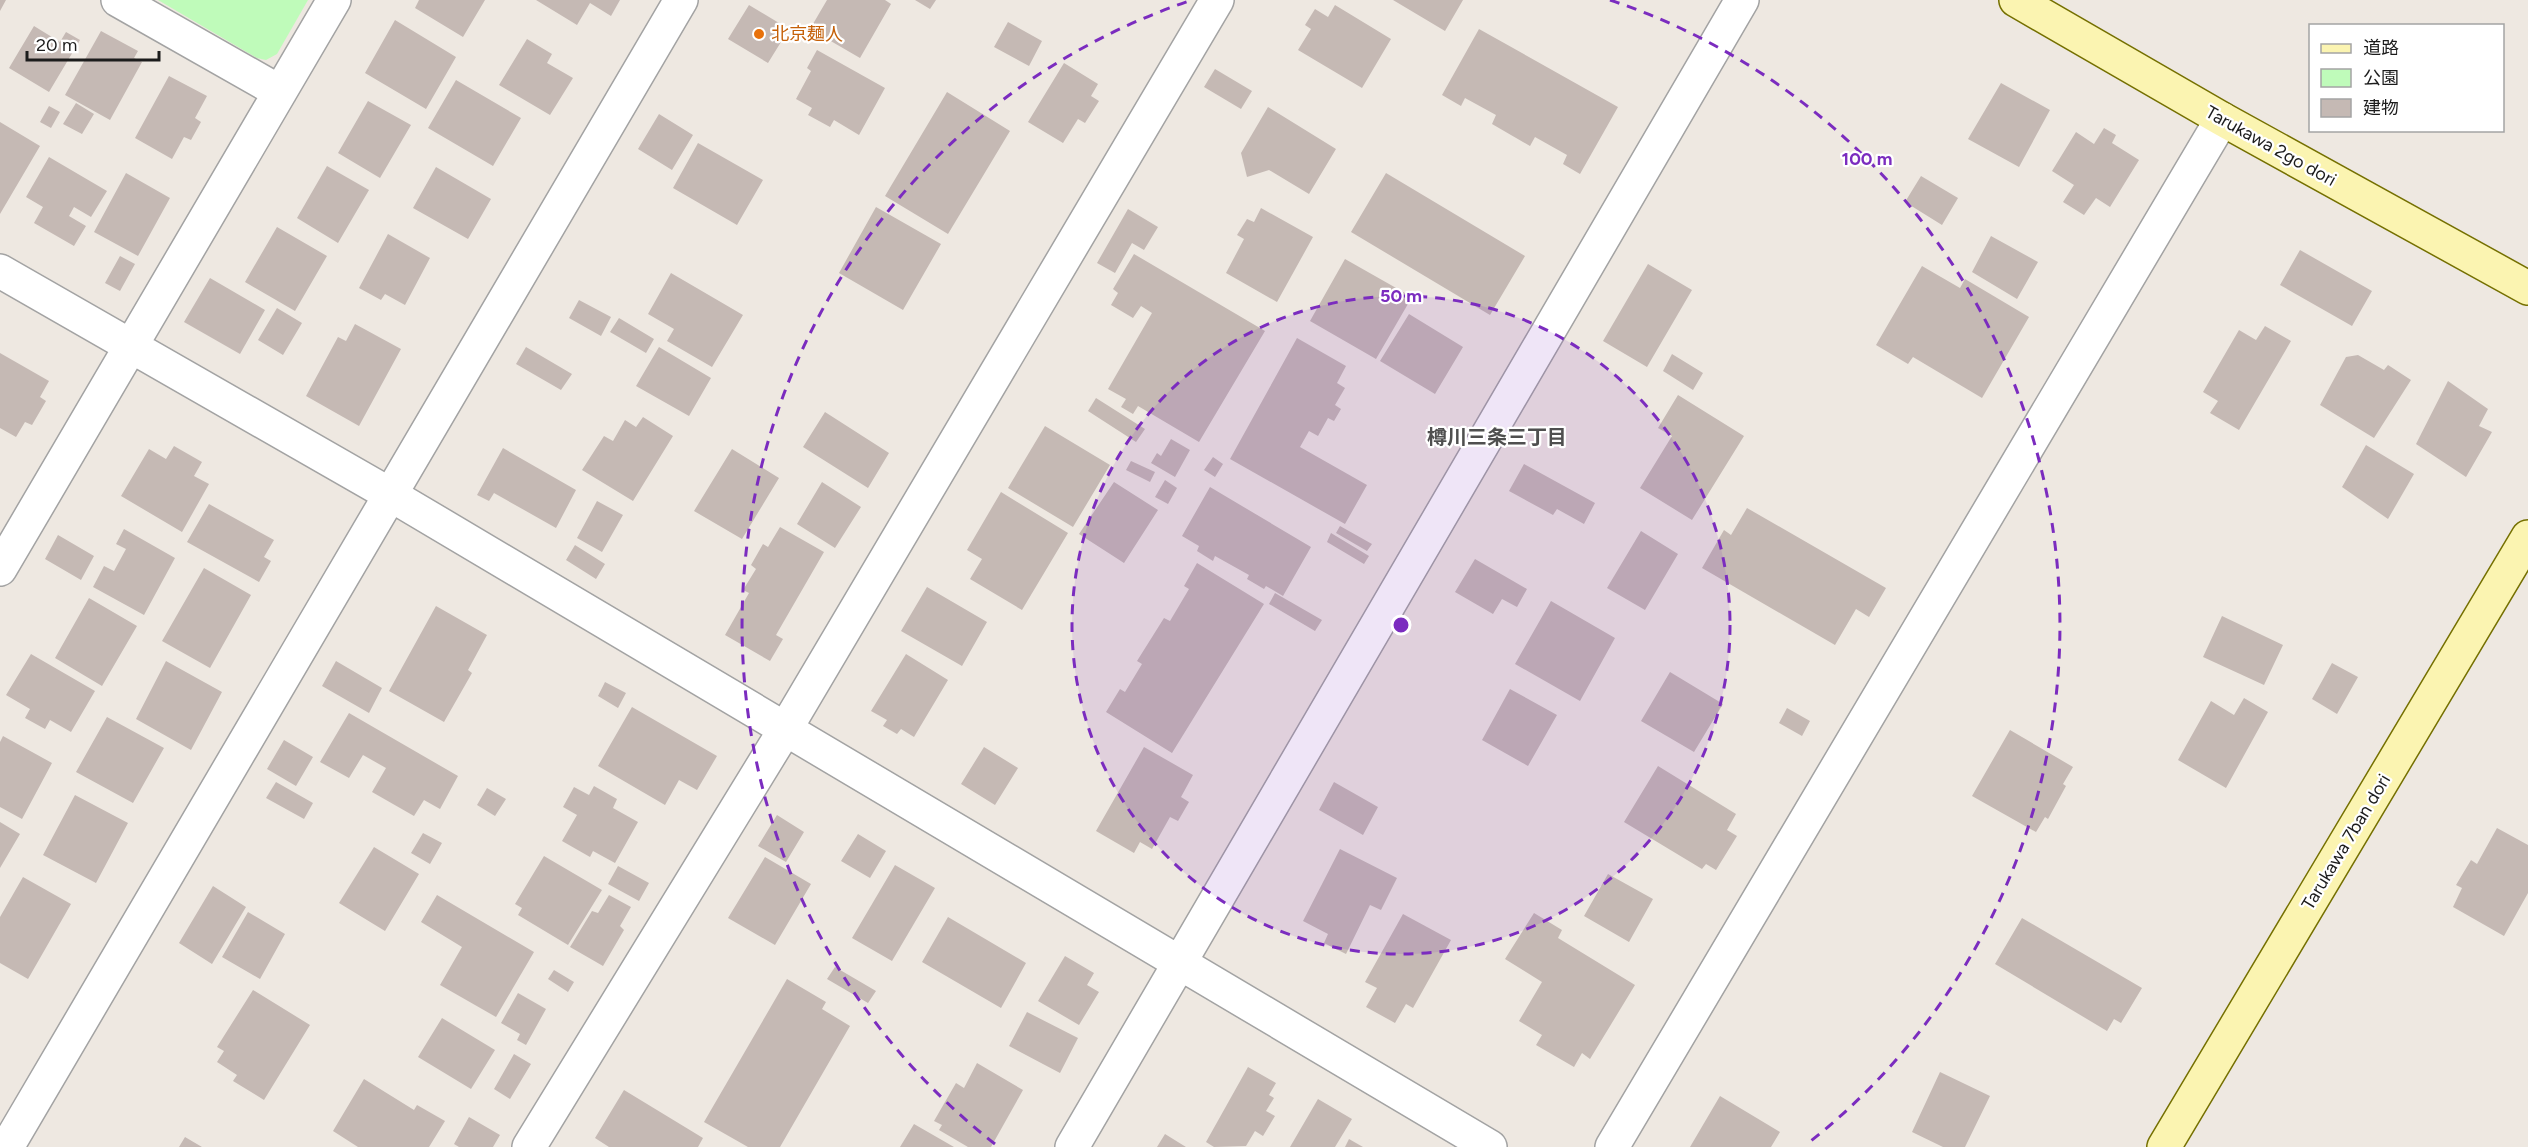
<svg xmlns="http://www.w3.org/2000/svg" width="2528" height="1147" viewBox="0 0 2528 1147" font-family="Figtree,'Noto Sans JP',sans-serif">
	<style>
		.park { fill: #bffbba }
		.building { fill: #c5b9b4 }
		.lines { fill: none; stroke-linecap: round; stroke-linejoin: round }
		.street-casing { stroke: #a3a3a3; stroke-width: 36 }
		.secondary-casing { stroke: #757001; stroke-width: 36 }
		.street { stroke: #fff; stroke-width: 33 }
		.secondary { stroke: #fbf4b1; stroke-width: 33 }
		.ring { fill: none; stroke: #7b2cbf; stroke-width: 3; stroke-dasharray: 10 8 }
		.food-dot { fill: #e8710a; stroke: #fff; stroke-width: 2 }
		.labels { text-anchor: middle; stroke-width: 4.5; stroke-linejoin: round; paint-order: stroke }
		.food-label { font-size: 18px; fill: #c56008; stroke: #fff; text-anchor: start }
		.street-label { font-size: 18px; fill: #1c1c1c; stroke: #fff }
		.neighbourhood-label { font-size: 20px; font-weight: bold; fill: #4f4f4f; stroke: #fff }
		.centre { fill: #7b2cbf; stroke: #fff; stroke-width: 3 }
		.ring-label { font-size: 18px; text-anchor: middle; font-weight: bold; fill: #7b2cbf; stroke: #fff; stroke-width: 4.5; stroke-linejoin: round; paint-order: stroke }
	</style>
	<rect width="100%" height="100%" fill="#eee8e1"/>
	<path class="park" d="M158 0H308L277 54 266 60 257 58Z"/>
	<path class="building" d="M0 0H6L0 11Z
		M419 0H485L463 37 415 8Z
		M536 0H620L611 16 590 3 577 25Z
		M827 0H885L891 4 860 58 810 29Z
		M915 0H936L930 9Z
		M1393 0H1463L1445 31Z
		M749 5 789 29 768 63 728 39Z
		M1335 5 1391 39 1362 88 1298 50 1311 29 1305 25 1315 9 1328 17Z
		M395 20 456 57 426 109 365 73Z
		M1008 22 1042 41 1029 66 994 47Z
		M34 26 60 42 66 32 80 40 49 92 9 68Z
		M1479 29 1618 107 1580 174 1563 164 1567 155 1535 137 1530 146 1492 124 1496 115 1465 98 1461 106 1442 95Z
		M101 31 138 51 134 58 142 62 110 120 65 95Z
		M527 39 552 54 547 63 573 78 550 115 499 85Z
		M817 50 885 88 859 135 834 120 830 127 808 115 812 108 796 99 811 71 807 68Z
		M1064 63 1098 84 1091 96 1099 101 1085 123 1078 119 1063 143 1028 122Z
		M1215 69 1252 91 1241 109 1204 87Z
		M169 76 207 96 195 118 201 122 191 140 184 137 172 159 135 138Z
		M456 80 521 118 493 166 428 128Z
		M2001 83 2050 110 2019 167 1968 139Z
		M947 92 1010 131 948 234 885 196Z
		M368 101 411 125 380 178 338 153Z
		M76 103 94 114 82 134 63 124Z
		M49 106 60 112 51 128 40 122Z
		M1268 107 1336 149 1309 194 1269 170 1247 177 1241 153Z
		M659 114 693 135 672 170 638 149Z
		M0 122 40 146 0 214Z
		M2104 128 2116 135 2112 143 2139 160 2110 207 2096 198 2084 215 2063 202 2074 185 2052 171 2076 132 2094 144Z
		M698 143 763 180 737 225 673 188Z
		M49 157 107 191 91 217 74 207 69 216 86 226 74 246 34 223 43 207 26 197Z
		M327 166 369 190 338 243 297 218Z
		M436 167 491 199 468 239 413 208Z
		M126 173 170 198 138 256 94 232Z
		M1386 173 1525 256 1490 315 1351 232Z
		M1921 176 1958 198 1942 225 1905 202Z
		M876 207 941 244 903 310 839 273Z
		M1261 208 1313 237 1277 302 1226 273 1244 239 1237 235 1247 219 1254 222Z
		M1128 209 1158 227 1144 250 1132 243 1115 273 1097 263Z
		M277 227 327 256 295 311 245 282Z
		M388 234 430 258 405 305 385 294 381 300 359 288Z
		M1991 236 2038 262 2017 299 1972 272Z
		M2300 250 2372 291 2352 326 2280 285Z
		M1134 254 1265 331 1199 442 1138 406 1133 414 1121 407 1126 399 1108 389 1152 313 1141 306 1133 318 1111 305 1118 293 1113 289Z
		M120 256 135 264 120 291 105 283Z
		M1345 259 1412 297 1376 359 1310 321Z
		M1648 264 1692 290 1647 367 1603 341Z
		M1922 266 1960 288 1965 279 2029 317 1982 398 1913 357 1908 364 1876 345Z
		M671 273 743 315 712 367 667 341 674 329 648 314Z
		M210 278 265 310 240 354 184 322Z
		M579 300 611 317 601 336 569 318Z
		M277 308 302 323 283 355 258 340Z
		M1409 314 1463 347 1435 394 1380 361Z
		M619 318 654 339 646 353 610 332Z
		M355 324 401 349 359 426 306 396 338 337 346 341Z
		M2265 326 2291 341 2239 430 2210 413 2218 401 2203 392 2239 330 2256 340Z
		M1297 338 1346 366 1337 383 1345 388 1335 405 1341 409 1334 421 1328 418 1318 436 1309 431 1300 447 1367 485 1345 524 1230 459Z
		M526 347 572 374 561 390 516 364Z
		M659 347 711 378 689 416 636 386Z
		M0 353 49 381 40 397 46 401 32 425 25 422 16 437 0 428Z
		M1672 354 1703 373 1693 390 1663 371Z
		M2358 355 2384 370 2388 365 2411 380 2374 438 2320 405 2346 357Z
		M2448 381 2488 409 2479 426 2492 432 2466 477 2416 444Z
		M1678 395 1744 436 1692 520 1640 488 1672 436 1658 428Z
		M1096 398 1145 429 1136 442 1088 411Z
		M825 412 889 453 868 488 803 447Z
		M643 417 673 436 633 501 582 470 604 436 613 441 625 420 636 427Z
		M1045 426 1110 465 1073 527 1008 488Z
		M1171 439 1190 450 1175 477 1151 463 1157 453 1161 456Z
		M2366 445 2414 474 2388 519 2342 487Z
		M174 446 202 462 194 476 209 484 182 532 121 496 149 449 166 459Z
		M503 448 576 490 556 528 494 493 489 501 477 495Z
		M732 449 779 478 742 539 694 511Z
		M1213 457 1223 464 1215 477 1204 470Z
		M1131 461 1155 472 1150 482 1126 470Z
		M1524 464 1595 503 1584 524 1557 509 1553 515 1509 491Z
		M1165 480 1177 488 1168 504 1155 497Z
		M822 482 861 507 835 548 797 524Z
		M1114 482 1158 510 1124 563 1079 534Z
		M1210 487 1311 547 1283 596 1266 586 1264 589 1247 579 1249 575 1215 556 1213 561 1197 551 1199 546 1182 536Z
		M1001 492 1068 533 1022 610 970 579 982 559 967 550Z
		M597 501 623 515 602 552 577 538Z
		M209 504 274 540 264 557 271 561 259 582 187 542Z
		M1747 508 1886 588 1869 617 1856 609 1835 645 1702 568 1724 530 1731 535Z
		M1340 526 1372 544 1367 551 1336 533Z
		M780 527 824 552 776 635 783 639 770 661 725 635 749 593 743 590 756 569 751 565 763 544 768 547Z
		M124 529 175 558 144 615 93 587 104 566 114 571 126 549 116 544Z
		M1641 531 1678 554 1645 610 1607 588Z
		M1331 533 1369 556 1364 564 1327 542Z
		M58 535 94 556 81 580 45 559Z
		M575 545 605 564 596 579 566 560Z
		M1475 559 1527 589 1517 607 1502 599 1493 614 1455 592Z
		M1197 563 1264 604 1172 753 1106 712 1120 689 1125 692 1142 664 1137 661 1164 618 1170 621 1189 589 1184 586Z
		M204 568 251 595 210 668 162 641Z
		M927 587 987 622 962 666 901 631Z
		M1275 593 1322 620 1315 631 1269 604Z
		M89 598 137 626 102 686 55 658Z
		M1551 601 1615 638 1580 701 1515 664Z
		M436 606 487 635 468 670 472 673 444 722 389 691Z
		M2222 616 2283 645 2264 685 2203 657Z
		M31 654 95 691 71 732 50 720 45 729 25 718 30 709 6 695Z
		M906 654 948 680 914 737 901 729 897 734 883 726 887 720 871 711Z
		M166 661 222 692 191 750 136 719Z
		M336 661 382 688 369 713 322 686Z
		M2332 663 2358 677 2337 714 2312 699Z
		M1670 672 1723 704 1694 752 1641 721Z
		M605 682 626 693 618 708 598 696Z
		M1510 689 1557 715 1528 766 1482 740Z
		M2244 698 2268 712 2226 788 2178 760 2211 701 2234 715Z
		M632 707 717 756 697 790 679 780 665 805 598 766Z
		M1787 708 1810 721 1802 736 1779 723Z
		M349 713 458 776 440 809 424 800 414 816 372 792 386 768 363 755 349 778 320 762Z
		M107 717 164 748 133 803 76 772Z
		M2010 730 2073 767 2063 784 2066 786 2048 819 2045 817 2036 832 1972 796Z
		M3 736 52 763 22 819 0 807V742Z
		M284 740 313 757 296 786 267 769Z
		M984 747 1018 768 995 805 961 784Z
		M1144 747 1193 775 1181 797 1189 802 1178 821 1170 817 1152 849 1140 842 1134 853 1096 831Z
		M1658 766 1736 814 1727 830 1737 836 1716 870 1706 864 1702 869 1624 822Z
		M276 782 313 803 304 819 266 798Z
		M1334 782 1378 807 1363 835 1319 810Z
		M594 786 617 799 613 808 638 822 615 863 593 851 590 857 562 841 577 815 563 807 574 787 589 795Z
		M487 788 506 799 495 816 477 805Z
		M75 795 128 823 96 883 43 855Z
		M777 815 804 832 786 862 758 846Z
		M0 822 20 834 0 868Z
		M2497 828 2528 845V893L2504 936 2453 907 2462 888 2456 885 2471 860 2477 864Z
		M423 833 442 843 430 864 411 853Z
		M858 834 886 851 870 878 841 861Z
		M374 847 419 874 385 931 339 903Z
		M1340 849 1397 878 1381 910 1370 905 1346 954 1324 943 1328 934 1303 921Z
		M544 856 602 890 568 945 518 915 522 908 515 904Z
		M765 857 811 884 775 945 728 918Z
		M895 865 935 888 892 961 852 938Z
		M618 866 649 883 639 901 608 884Z
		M1608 874 1653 899 1629 942 1584 916Z
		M23 877 71 904 28 979 0 963V917Z
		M213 886 246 907 212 964 179 943Z
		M437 895 534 952 496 1017 440 985 462 947 421 922Z
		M609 895 631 907 620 926 624 930 603 966 570 947 592 911 598 913Z
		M248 912 285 934 260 979 222 957Z
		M1534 913 1562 930 1558 938 1635 985 1590 1059 1582 1053 1574 1067 1536 1045 1542 1035 1519 1021 1542 982 1505 959Z
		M1403 914 1451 940 1413 1008 1406 1004 1395 1023 1366 1007 1377 988 1365 982Z
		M948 917 1026 963 1001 1008 922 962Z
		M2022 918 2142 988 2121 1023 2114 1019 2107 1031 1995 964Z
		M1065 956 1094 973 1087 985 1099 992 1079 1025 1038 1001Z
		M835 967 876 991 868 1003 827 979Z
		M554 970 574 982 568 992 548 979Z
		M787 979 826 1002 822 1009 850 1026 780 1147H748L704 1122Z
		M253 990 310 1025 264 1100 233 1081 237 1075 217 1062 224 1051 217 1047Z
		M518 993 546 1009 526 1045 517 1040 520 1034 501 1023Z
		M1027 1012 1078 1038 1060 1073 1009 1046Z
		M442 1018 495 1050 471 1089 418 1057Z
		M514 1054 531 1064 510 1099 494 1089Z
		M977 1063 1023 1090 991 1147H968L939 1130 942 1125 934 1121 956 1083 964 1088Z
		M1248 1067 1276 1083 1269 1095 1274 1098 1266 1111 1275 1116 1263 1136 1255 1131 1246 1146 1214 1147 1206 1142Z
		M1940 1072 1990 1096 1965 1147H1943L1912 1132Z
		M364 1079 414 1110 417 1105 445 1121 429 1147H358L333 1131Z
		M624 1090 703 1138 698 1147H609L595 1138Z
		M1720 1096 1780 1132 1771 1147H1690Z
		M1318 1099 1352 1119 1335 1147H1290Z
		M469 1117 500 1135 493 1147H459L454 1144Z
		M914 1124 954 1147H900Z
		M1165 1134 1186 1147H1157Z
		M185 1137 202 1147H179Z
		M1349 1139 1363 1147H1345Z"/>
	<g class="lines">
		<g class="street-casing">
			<path id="street" d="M118 0 280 92
				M0 271 391 495 1490 1147
				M0 569 334 0
				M7 1147 681 0
				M529 1147 786 728 1217 0
				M1072 1147 1742 0
				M1612 1147 2222 119"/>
		</g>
		<g class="secondary-casing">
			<path id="secondary" d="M2016 0 2222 119 2528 288
				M2164 1147 2528 537"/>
		</g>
		<use href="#street" class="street"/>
		<use href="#secondary" class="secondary"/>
	</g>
	<circle cx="1401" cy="625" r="329" fill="#7b2cbf" fill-opacity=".12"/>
	<g class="ring">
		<circle cx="1401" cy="625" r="329"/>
		<path d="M995 1144A659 659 0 0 1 1192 0M1610 0A659 659 0 0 1 1807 1144"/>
	</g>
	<circle class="food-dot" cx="759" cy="34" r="6"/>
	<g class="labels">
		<g class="food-label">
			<text x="771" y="40">北京麺人</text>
		</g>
		<g class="street-label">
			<text transform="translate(2271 146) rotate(29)" y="6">Tarukawa 2go dori</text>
			<text transform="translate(2346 842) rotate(-59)" y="6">Tarukawa 7ban dori</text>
		</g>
		<g class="neighbourhood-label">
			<text x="1497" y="444">樽川三条三丁目</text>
		</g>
	</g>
	<circle cx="1401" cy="625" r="9" class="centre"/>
	<g class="ring-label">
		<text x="1867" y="165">100 m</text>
		<text x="1401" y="302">50 m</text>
	</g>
	<rect x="2309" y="24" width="195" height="108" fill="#ffffff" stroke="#a4a4a4" stroke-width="1.5"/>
	<rect x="2321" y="44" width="30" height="9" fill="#fbf4b1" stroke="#a4a4a4" stroke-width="1.5"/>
	<text x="2363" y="54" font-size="18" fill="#1c1c1c">道路</text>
	<rect x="2321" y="69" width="30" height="18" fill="#bffbba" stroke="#a4a4a4" stroke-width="1.5"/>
	<text x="2363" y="84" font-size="18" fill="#1c1c1c">公園</text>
	<rect x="2321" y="99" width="30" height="18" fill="#c5b9b4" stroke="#a4a4a4" stroke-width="1.5"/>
	<text x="2363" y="114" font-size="18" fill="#1c1c1c">建物</text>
	<path d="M27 51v9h132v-9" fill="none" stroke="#1c1c1c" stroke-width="3"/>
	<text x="36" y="51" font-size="18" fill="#1c1c1c" stroke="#ffffff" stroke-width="4.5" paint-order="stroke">20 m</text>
</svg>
